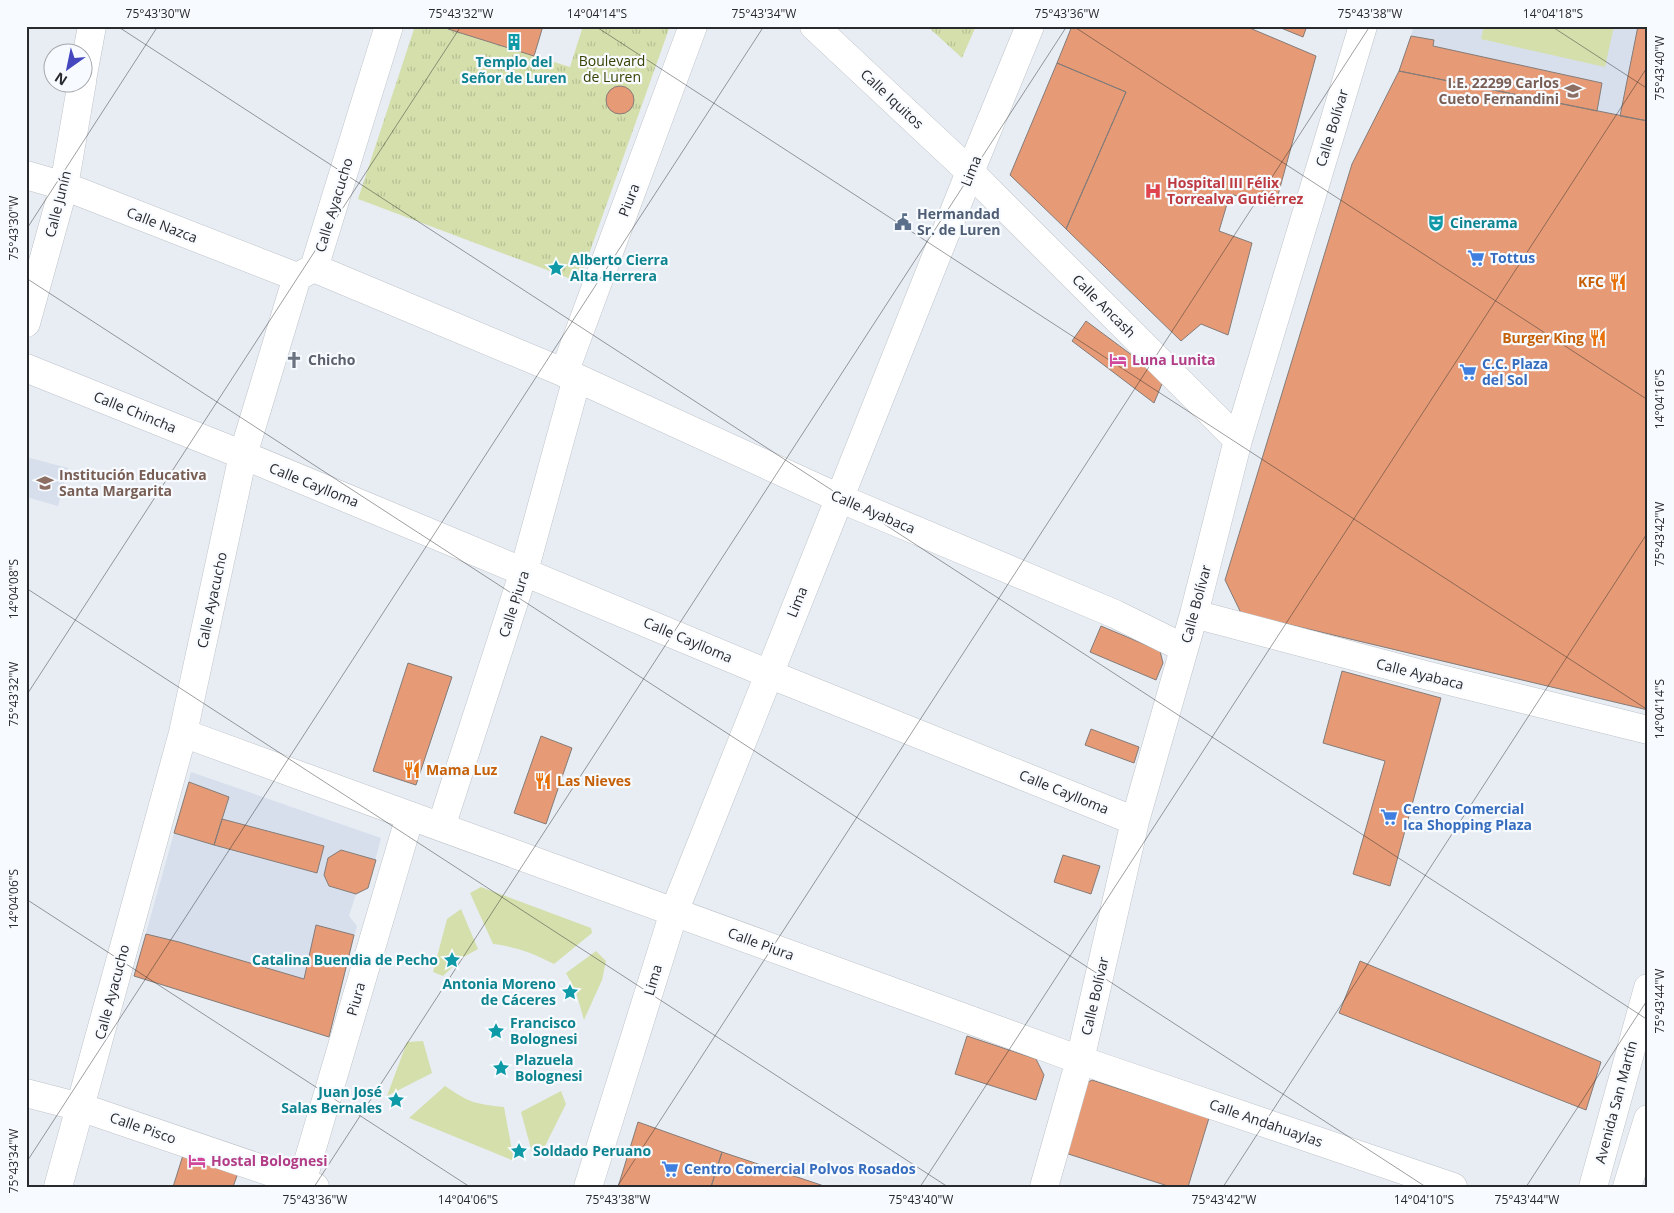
<svg xmlns="http://www.w3.org/2000/svg" width="1674" height="1213" viewBox="0 0 1674 1213" font-family="'Open Sans',sans-serif">
	<style>
		.built { fill: #d7dfec }
		.green { fill: #d4dfac }
		.park { fill: url(#park-tufts) }
		.building { fill: #e69a75; stroke: #847c79 }
		.lines { fill: none; stroke-linecap: round; stroke-linejoin: round }
		.street-casing { stroke: #bec3c9; stroke-width: 29 }
		.secondary-casing { stroke: #bec3c9; stroke-width: 29 }
		.street { stroke: #fff; stroke-width: 28 }
		.secondary { stroke: #fff; stroke-width: 28 }
		.ticks { fill: none; stroke: #292a2d; stroke-width: 1; stroke-opacity: 0.45 }
		.labels { text-anchor: middle; stroke-width: 4.5; stroke-linejoin: round; paint-order: stroke }
		.park-label { font-size: 14px; fill: #394102; stroke: #f7fbff }
		.culture-label { font-size: 14px; font-weight: bold; fill: #0d838f; stroke: #f7fbff; text-anchor: start }
		.education-label { font-size: 14px; font-weight: bold; fill: #785e54; stroke: #f7fbff; text-anchor: end }
		.street-label { font-size: 14px; fill: #292a2d; stroke: #f7fbff }
		.health-label { font-size: 14px; font-weight: bold; fill: #be3a42; stroke: #f7fbff; text-anchor: start }
		.service-label { font-size: 14px; font-weight: bold; fill: #4e5e75; stroke: #f7fbff; text-anchor: start }
		.shop-label { font-size: 14px; font-weight: bold; fill: #366cbe; stroke: #f7fbff; text-anchor: start }
		.food-label { font-size: 14px; font-weight: bold; fill: #c56008; stroke: #f7fbff; text-anchor: end }
		.worship-label { font-size: 14px; font-weight: bold; fill: #5b616d; stroke: #f7fbff; text-anchor: start }
		.hotel-label { font-size: 14px; font-weight: bold; fill: #b23c85; stroke: #f7fbff; text-anchor: start }
		.neatline { fill: none; stroke: #292a2d; stroke-width: 2 }
		.ticks-label { font-size: 12px; text-anchor: middle; fill: #292a2d }
	</style>
	<defs>
		<pattern id="park-tufts" width="24" height="20" patternUnits="userSpaceOnUse" patternTransform="scale(1.25)"><rect width="24" height="20" fill="#d4dfac"/><path d="M3 7l-1-3M5 7V3M7 7l1-3M15 17l-1-3M17 17v-4M19 17l1-3" fill="none" stroke="#b6c094"/></pattern>
	</defs>
	<rect width="100%" height="100%" fill="#e8edf4"/>
	<path class="built" d="M1414 26H1648V121L1399 71Z
		M26 457 68 468 58 506 26 497Z
		M191 772 381 838 368 888 356 894 349 916 357 926 329 1037 134 976Z"/>
	<path class="green" d="M1484 26H1614L1605 67 1481 39Z
		M481 887 591 928 592 933 554 964C532 953 517 947 493 944L470 893Z
		M461 909 478 949 462 958 443 976 433 972 447 919Z
		M596 951 606 961 602 980 584 1020 576 992 566 973Z
		M423 1041 432 1073 387 1096 407 1042Z
		M445 1086C468 1102 475 1104 504 1107L514 1161 409 1118Z
		M561 1091 566 1104 540 1156H533L521 1112Z"/>
	<path class="park" d="M415 26H439L570 67 583 26H670L579 282 358 199Z
		M927 26H976L962 58Z"/>
	<path class="building" d="M449 26H543L534 56 448 29Z
		M1072 26H1245L1316 56 1275 206 1230 194 1219 231 1252 243 1228 335 1201 324 1181 341 1066 229 1126 92 1057 63Z
		M1276 26H1307L1303 37Z
		M1638 26H1648V121L1620 116Z
		M1411 36 1434 40 1433 46 1602 83 1597 111 1399 71Z
		M1057 63 1126 92 1066 229 1010 175Z
		M1399 71 1648 121V710L1241 613 1225 580 1352 164Z
		M606 100a14 14 0 1 1 28 0a14 14 0 1 1-28 0Z
		M1086 321 1164 379 1154 403 1072 341Z
		M1101 626 1160 651 1163 663 1156 680 1090 652Z
		M408 663 452 677 416 785 373 771Z
		M1342 671 1441 698 1390 886 1353 874 1385 761 1323 743Z
		M1091 729 1139 747 1134 763 1085 745Z
		M541 736 572 748 546 824 514 813Z
		M189 782 229 797 214 845 174 833Z
		M222 819 324 846 317 873 214 845Z
		M341 850 376 860 368 888 356 894 329 886 324 875 328 858Z
		M1063 855 1100 866 1091 894 1054 882Z
		M316 925 354 935 329 1037 134 976 146 934 179 942 304 979Z
		M1360 961 1601 1062 1586 1110 1339 1013Z
		M967 1036 1036 1059 1044 1075 1036 1100 955 1074Z
		M1092 1080 1209 1118 1188 1187H1171L1059 1151 1079 1087Z
		M638 1122 722 1152 711 1187H618Z
		M184 1152 239 1170 233 1187H173Z
		M722 1152 827 1187H711Z"/>
	<g class="lines">
		<g class="street-casing">
			<path id="street" d="M814 26 970 172 1238 440
				M82 80 92 26
				M26 175 64 186 297 277
				M314 268 577 378 839 498 1115 614 1184 648
				M26 323 64 186 82 82
				M26 368 243 455 769 674 1135 821
				M564 373 693 26
				M1194 614 1429 676 1648 730
				M183 733 1080 1060 1453 1187
				M441 827 524 571 577 378
				M26 1093 80 1107 315 1187
				M302 1182 410 816
				M58 1187 183 733 243 455 297 277 314 268 389 26
				M588 1187 674 912 970 172 1030 26
				M1044 1187 1080 1060 1135 821 1194 614 1238 440 1363 26"/>
		</g>
		<g class="secondary-casing">
			<path id="secondary" d="M1593 1187 1648 988
				M1627 1187 1648 1119"/>
		</g>
		<use href="#street" class="street"/>
		<use href="#secondary" class="secondary"/>
	</g>
	<path class="ticks" d="M117 26 1648 1020M595 26 1648 710M1073 26 1648 400M1551 26 1648 89M26 230 158 26M26 278 1426 1187M26 588 948 1187M26 696 461 26M26 899 470 1187M26 1163 764 26M314 1187 1067 26M617 1187 1370 26M920 1187 1648 66M1223 1187 1648 532M1526 1187 1648 999"/>
	<defs>
		<g id="building-bare" transform="scale(1.35)"><path d="M-4-6H4V6H1V3H-1V6H-4ZM-2.5-4.3h1.7v1.8h-1.7ZM.8-4.3h1.7v1.8H.8ZM-2.5-1h1.7V.8h-1.7ZM.8-1h1.7V.8H.8Z" fill="#0f9aa8" stroke="#f7fbff" stroke-width="2.5" paint-order="stroke"/></g>
		<g id="school-bare" transform="scale(1.35)"><path d="M0-5L7-2L0 1L-7-2ZM-4 1L0 2.5L4 1V4Q0 6-4 4Z" fill="#8d6e63" stroke="#f7fbff" stroke-width="2.5" paint-order="stroke"/></g>
		<g id="hospital-bare" transform="scale(1.35)"><path d="M-5-5h3v3.5h4V-5h3V5h-3V1.5h-4V5h-3Z" fill="#e0444e" stroke="#f7fbff" stroke-width="2.5" paint-order="stroke"/></g>
		<g id="civic-bare" transform="scale(1.35)"><path d="M-.6-6.5H3V-4.5H.6V-3L4-1V1h2V6H-6V1h2V-1L-.6-3ZM-1.2 2.5V6h2.4V2.5Z" fill="#5c6f8a" stroke="#f7fbff" stroke-width="2.5" paint-order="stroke"/></g>
		<g id="theatre-bare" transform="scale(1.35)"><path d="M-5-5.5Q0-4 5-5.5V0Q5 5 0 6Q-5 5-5 0ZM-3.3-2.5H-1v1.5H-3.3ZM1-2.5H3.3v1.5H1ZM-2.8 1Q0 5.5 2.8 1Z" fill="#0f9aa8" stroke="#f7fbff" stroke-width="2.5" paint-order="stroke"/></g>
		<g id="supermarket-bare" transform="scale(1.35)"><path d="M-6-5.5h2.5l.6 2H6L4.5 2H-2.5L-4.4-4H-6ZM-1.5 3.2a1.3 1.3 0 1 0 .1 0ZM3 3.2a1.3 1.3 0 1 0 .1 0Z" fill="#3f7fe0" stroke="#f7fbff" stroke-width="2.5" paint-order="stroke"/></g>
		<g id="sight-bare" transform="scale(1.35)"><path d="M0-6L1.8-2.2L6-1.7L2.9 1.2L3.7 5.4L0 3.3L-3.7 5.4L-2.9 1.2L-6-1.7L-1.8-2.2Z" fill="#0f9aa8" stroke="#f7fbff" stroke-width="2.5" paint-order="stroke"/></g>
		<g id="restaurant-bare" transform="scale(1.35)"><path d="M-5-6h1v4h1v-4h1v4h1v-4h1v5L-1.5 .5V6h-2V.5L-5-1ZM5-6V6H3V1.5H1.5Q1.5-4 5-6Z" fill="#e8710a" stroke="#f7fbff" stroke-width="2.5" paint-order="stroke"/></g>
		<g id="church-bare" transform="scale(1.35)"><path d="M-1.2-6h2.4v3.5h3.3v2.4h-3.3V6h-2.4V-.1h-3.3v-2.4h3.3Z" fill="#6b7280" stroke="#f7fbff" stroke-width="2.5" paint-order="stroke"/></g>
		<g id="hotel-bare" transform="scale(1.35)"><path d="M-6-4.5h1.5V1H6V5H4.5V3h-9V5H-6ZM-4 0a1.8 1.8 0 1 1 3.6 0ZM.5 0V-2.5h3Q6-2.5 6 0Z" fill="#d1479c" stroke="#f7fbff" stroke-width="2.5" paint-order="stroke"/></g>
	</defs>
	<g fill-rule="evenodd">
		<use href="#building-bare" x="514" y="42"/>
		<use href="#school-bare" x="1573" y="91"/>
		<use href="#hospital-bare" x="1153" y="191"/>
		<use href="#civic-bare" x="903" y="222"/>
		<use href="#theatre-bare" x="1436" y="223"/>
		<use href="#supermarket-bare" x="1476" y="258"/>
		<use href="#sight-bare" x="556" y="268"/>
		<use href="#restaurant-bare" x="1618" y="282"/>
		<use href="#restaurant-bare" x="1598" y="338"/>
		<use href="#church-bare" x="294" y="360"/>
		<use href="#hotel-bare" x="1118" y="360"/>
		<use href="#supermarket-bare" x="1468" y="372"/>
		<use href="#school-bare" x="45" y="483"/>
		<use href="#restaurant-bare" x="412" y="770"/>
		<use href="#restaurant-bare" x="543" y="781"/>
		<use href="#supermarket-bare" x="1389" y="817"/>
		<use href="#sight-bare" x="452" y="960"/>
		<use href="#sight-bare" x="570" y="992"/>
		<use href="#sight-bare" x="496" y="1031"/>
		<use href="#sight-bare" x="501" y="1068"/>
		<use href="#sight-bare" x="396" y="1100"/>
		<use href="#sight-bare" x="519" y="1151"/>
		<use href="#hotel-bare" x="197" y="1161"/>
		<use href="#supermarket-bare" x="670" y="1169"/>
	</g>
	<g class="labels">
		<g class="park-label">
			<text x="612" y="66">Boulevard<tspan x="612" dy="16">de Luren</tspan></text>
		</g>
		<g class="culture-label">
			<text x="514" y="67" text-anchor="middle">Templo del<tspan x="514" dy="16">Señor de Luren</tspan></text>
			<text x="1450" y="228">Cinerama</text>
			<text x="570" y="265">Alberto Cierra<tspan x="570" dy="16">Alta Herrera</tspan></text>
			<text x="438" y="965" text-anchor="end">Catalina Buendia de Pecho</text>
			<text x="556" y="989" text-anchor="end">Antonia Moreno<tspan x="556" dy="16">de Cáceres</tspan></text>
			<text x="510" y="1028">Francisco<tspan x="510" dy="16">Bolognesi</tspan></text>
			<text x="515" y="1065">Plazuela<tspan x="515" dy="16">Bolognesi</tspan></text>
			<text x="382" y="1097" text-anchor="end">Juan José<tspan x="382" dy="16">Salas Bernales</tspan></text>
			<text x="533" y="1156">Soldado Peruano</text>
		</g>
		<g class="education-label">
			<text x="1559" y="88">I.E. 22299 Carlos<tspan x="1559" dy="16">Cueto Fernandini</tspan></text>
			<text x="59" y="480" text-anchor="start">Institución Educativa<tspan x="59" dy="16">Santa Margarita</tspan></text>
		</g>
		<g class="street-label">
			<text transform="translate(892 99) rotate(43)" y="5">Calle Iquitos</text>
			<text transform="translate(1332 128) rotate(-73)" y="5">Calle Bolívar</text>
			<text transform="translate(971 171) rotate(-68)" y="5">Lima</text>
			<text transform="translate(629 200) rotate(-69)" y="5">Piura</text>
			<text transform="translate(58 204) rotate(-76)" y="5">Calle Junín</text>
			<text transform="translate(334 205) rotate(-73)" y="5">Calle Ayacucho</text>
			<text transform="translate(162 225) rotate(21)" y="5">Calle Nazca</text>
			<text transform="translate(1104 306) rotate(45)" y="5">Calle Ancash</text>
			<text transform="translate(135 412) rotate(22)" y="5">Calle Chincha</text>
			<text transform="translate(314 485) rotate(22)" y="5">Calle Caylloma</text>
			<text transform="translate(873 512) rotate(23)" y="5">Calle Ayabaca</text>
			<text transform="translate(212 600) rotate(-78)" y="5">Calle Ayacucho</text>
			<text transform="translate(797 602) rotate(-68)" y="5">Lima</text>
			<text transform="translate(514 604) rotate(-72)" y="5">Calle Piura</text>
			<text transform="translate(1196 604) rotate(-75)" y="5">Calle Bolívar</text>
			<text transform="translate(688 640) rotate(23)" y="5">Calle Caylloma</text>
			<text transform="translate(1420 674) rotate(14)" y="5">Calle Ayabaca</text>
			<text transform="translate(1064 792) rotate(22)" y="5">Calle Caylloma</text>
			<text transform="translate(761 944) rotate(20)" y="5">Calle Piura</text>
			<text transform="translate(653 980) rotate(-73)" y="5">Lima</text>
			<text transform="translate(112 992) rotate(-75)" y="5">Calle Ayacucho</text>
			<text transform="translate(1095 996) rotate(-77)" y="5">Calle Bolívar</text>
			<text transform="translate(356 999) rotate(-74)" y="5">Piura</text>
			<text transform="translate(1616 1102) rotate(-75)" y="5">Avenida San Martín</text>
			<text transform="translate(1266 1123) rotate(19)" y="5">Calle Andahuaylas</text>
			<text transform="translate(143 1128) rotate(19)" y="5">Calle Pisco</text>
		</g>
		<g class="health-label">
			<text x="1167" y="188">Hospital III Félix<tspan x="1167" dy="16">Torrealva Gutiérrez</tspan></text>
		</g>
		<g class="service-label">
			<text x="917" y="219">Hermandad<tspan x="917" dy="16">Sr. de Luren</tspan></text>
		</g>
		<g class="shop-label">
			<text x="1490" y="263">Tottus</text>
			<text x="1482" y="369">C.C. Plaza<tspan x="1482" dy="16">del Sol</tspan></text>
			<text x="1403" y="814">Centro Comercial<tspan x="1403" dy="16">Ica Shopping Plaza</tspan></text>
			<text x="684" y="1174">Centro Comercial Polvos Rosados</text>
		</g>
		<g class="food-label">
			<text x="1604" y="287">KFC</text>
			<text x="1584" y="343">Burger King</text>
			<text x="426" y="775" text-anchor="start">Mama Luz</text>
			<text x="557" y="786" text-anchor="start">Las Nieves</text>
		</g>
		<g class="worship-label">
			<text x="308" y="365">Chicho</text>
		</g>
		<g class="hotel-label">
			<text x="1132" y="365">Luna Lunita</text>
			<text x="211" y="1166">Hostal Bolognesi</text>
		</g>
	</g>
	<rect width="1674" height="1213" fill="none" stroke="#f7fbff" stroke-width="55"/>
	<g transform="translate(68 68) rotate(213)"><circle r="24" fill="#f7fbff" stroke="#a5a7ab"/>
	<path d="M0-4L9 19L0 12L-9 19Z" fill="#4447bd"/>
	<text y="-8" font-size="14" font-weight="bold" text-anchor="middle" fill="#292a2d">N</text>
	</g>
	<rect x="28" y="28" width="1618" height="1158" class="neatline"/>
	<g class="ticks-label">
		<text x="158" y="18">75°43'30"W</text>
		<text x="461" y="18">75°43'32"W</text>
		<text x="597" y="18">14°04'14"S</text>
		<text x="764" y="18">75°43'34"W</text>
		<text x="1067" y="18">75°43'36"W</text>
		<text x="1370" y="18">75°43'38"W</text>
		<text x="1553" y="18">14°04'18"S</text>
		<text transform="translate(1660 68) rotate(-90)" y="4">75°43'40"W</text>
		<text transform="translate(14 228) rotate(-90)" y="4">75°43'30"W</text>
		<text transform="translate(1660 399) rotate(-90)" y="4">14°04'16"S</text>
		<text transform="translate(1660 534) rotate(-90)" y="4">75°43'42"W</text>
		<text transform="translate(14 589) rotate(-90)" y="4">14°04'08"S</text>
		<text transform="translate(14 694) rotate(-90)" y="4">75°43'32"W</text>
		<text transform="translate(1660 709) rotate(-90)" y="4">14°04'14"S</text>
		<text transform="translate(14 899) rotate(-90)" y="4">14°04'06"S</text>
		<text transform="translate(1660 1001) rotate(-90)" y="4">75°43'44"W</text>
		<text transform="translate(14 1161) rotate(-90)" y="4">75°43'34"W</text>
		<text x="315" y="1204">75°43'36"W</text>
		<text x="468" y="1204">14°04'06"S</text>
		<text x="618" y="1204">75°43'38"W</text>
		<text x="921" y="1204">75°43'40"W</text>
		<text x="1224" y="1204">75°43'42"W</text>
		<text x="1424" y="1204">14°04'10"S</text>
		<text x="1527" y="1204">75°43'44"W</text>
	</g>
</svg>
